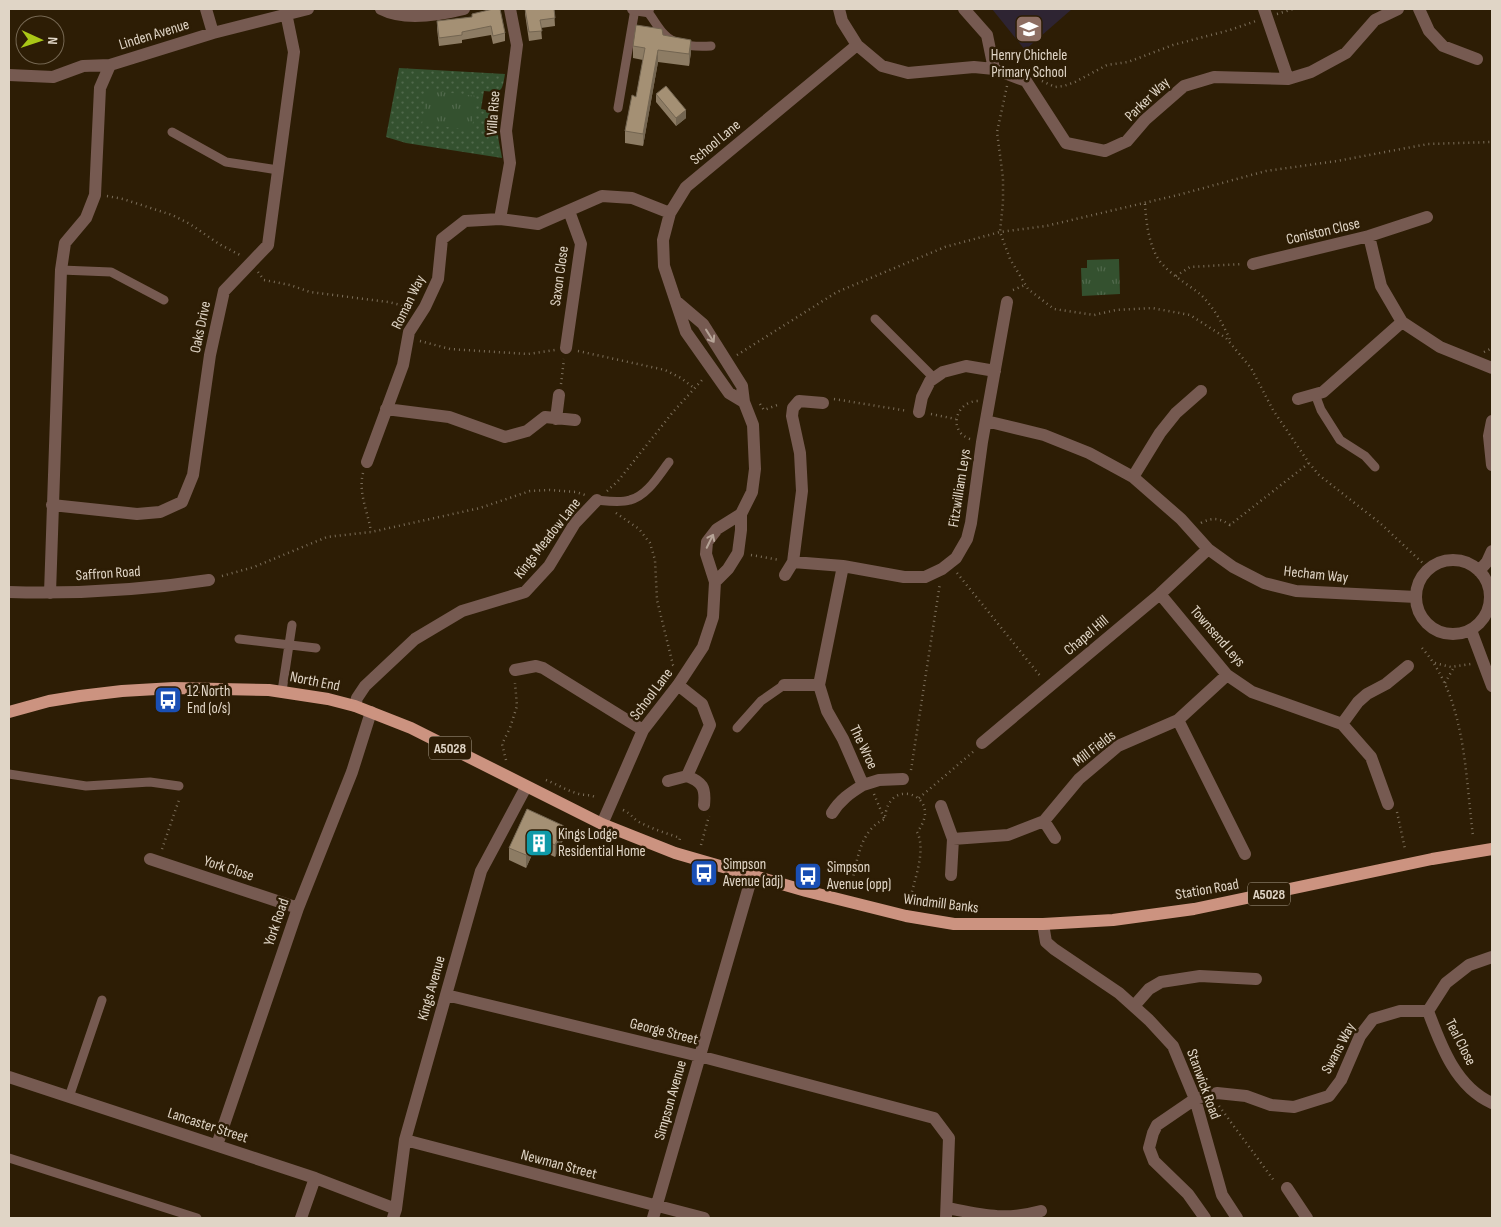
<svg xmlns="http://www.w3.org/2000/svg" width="1501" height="1227" viewBox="0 0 1501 1227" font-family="'Sofia Sans Condensed',sans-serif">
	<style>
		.education { fill: #2e2432 }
		.grass { fill: url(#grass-dots) }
		.park { fill: url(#park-tufts) }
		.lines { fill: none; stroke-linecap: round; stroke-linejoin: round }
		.path { stroke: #7c6f5b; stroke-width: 2.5; stroke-dasharray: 1 4; stroke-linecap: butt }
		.service { stroke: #765a51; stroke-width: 9 }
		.minor { stroke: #765a51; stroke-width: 12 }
		.primary { stroke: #cc9380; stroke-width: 12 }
		.wall { fill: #8d7c64 }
		.shaded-wall { fill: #736551 }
		.building { fill: #a49074; stroke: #736551 }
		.oneway { stroke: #b6a497 }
		.labels { text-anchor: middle; stroke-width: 5; stroke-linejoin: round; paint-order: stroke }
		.shield { fill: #2d1d05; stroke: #aa9e8c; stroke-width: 1 }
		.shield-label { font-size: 14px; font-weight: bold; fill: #e0d5c6 }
		.street-label { font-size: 15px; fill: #e0d5c6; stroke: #2d1d05 }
		.poi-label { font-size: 15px; fill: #e0d5c6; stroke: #2d1d05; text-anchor: start }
	</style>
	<defs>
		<pattern id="grass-dots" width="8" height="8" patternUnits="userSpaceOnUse" patternTransform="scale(1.25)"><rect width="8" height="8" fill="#34512f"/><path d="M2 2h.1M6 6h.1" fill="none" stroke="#51694c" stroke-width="1.8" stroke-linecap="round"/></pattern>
		<pattern id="park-tufts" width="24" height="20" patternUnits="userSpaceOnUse" patternTransform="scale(1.25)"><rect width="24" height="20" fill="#34512f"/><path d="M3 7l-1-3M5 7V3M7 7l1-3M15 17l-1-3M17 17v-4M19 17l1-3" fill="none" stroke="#51694c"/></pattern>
	</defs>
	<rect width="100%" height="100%" fill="#2d1d05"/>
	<path class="education" d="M992 9H1072L1025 50Z"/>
	<path class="grass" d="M399 68 505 74C502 92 502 93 484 91L481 109C503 114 497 113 498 133 498 141 501 150 502 158L406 143 386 137Z"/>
	<path class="park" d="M427 90 476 96 472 130 422 124Z
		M1119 259 1120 294 1082 296 1081 268H1087V260Z"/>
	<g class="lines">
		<path class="path" d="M1277 14 1293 9
			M1042 81 1055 87 1064 86 1075 82 1107 65 1128 62 1173 45 1230 30 1256 21
			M1007 86 997 132 1003 178V202L1000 232 1010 259 1028 289 1054 309 1094 315 1116 310 1152 308 1190 315 1226 338 1251 368 1273 410 1309 463 1319 475 1380 523 1429 569
			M107 196 123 199 172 215 190 224 219 244 240 255
			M1145 204C1146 220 1148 238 1155 253 1163 271 1185 282 1200 294 1214 307 1224 326 1231 342
			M258 272 264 280 290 285 310 292 388 302 401 305 407 310
			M1176 276 1190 267 1242 264
			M1013 290 1025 285
			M420 341 450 349 464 350 528 354 555 350
			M578 351 665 370 681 378 694 388
			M1484 352 1492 348
			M737 355 837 292 945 247 1000 232 1046 226 1178 195 1266 171 1337 161 1428 144 1492 142
			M561 384 564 359
			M834 399 908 411
			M760 404 764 410 780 404
			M931 414 956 419
			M970 439C947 431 956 401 978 401
			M363 473C358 494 368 511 371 532
			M607 491 618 481 673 412 703 379
			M616 513 639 529 650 543 655 560 657 600 673 665 676 667
			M1201 523C1212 517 1220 518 1230 525L1309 463
			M751 555 780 560
			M957 573 1041 677
			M222 576 254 567 327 537 371 532 480 508 530 491 550 490 576 492 585 495
			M1422 648C1466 698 1465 773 1473 836
			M1435 663 1451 667 1471 664
			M1445 683 1454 667
			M506 760 502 744 510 728 517 706 515 683
			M911 770 940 583
			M546 780C556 784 566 790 576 793 583 796 589 794 595 797
			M874 794 884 818
			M919 798 974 751
			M623 810C632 814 632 818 639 822 652 829 666 833 680 838L679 842
			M1397 812 1405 849
			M701 845 709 816
			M162 849 180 797
			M850 890C857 866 858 830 885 819 887 774 946 796 917 832 927 851 913 883 909 904
			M1219 1106 1275 1182"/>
		<path class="service" d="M647 11C653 18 658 28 664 34 675 46 696 47 711 46
			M618 108 635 9
			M172 132 226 162 278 170
			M61 270 111 272 164 300
			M875 319 934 378
			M1315 394 1321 410 1340 440 1365 456 1375 467
			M597 500C607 501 620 503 630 500 647 496 659 475 669 462
			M239 639 316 648
			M282 691 292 625
			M737 728 761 701 784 685
			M9 774 86 786 150 782 179 786
			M69 1097 102 1000
			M9 1158 197 1218"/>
		<path class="minor" d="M206 9 213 33
			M381 9C404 21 440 15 464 9
			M633 9 647 11 648 9
			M839 9 842 21 857 45 882 66 908 73 974 67 994 69 1026 81 1066 143 1105 151 1127 141 1145 120 1184 86 1214 77 1288 79 1311 72 1346 53 1375 20 1398 9
			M964 9 987 35 994 69
			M1264 9 1288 79
			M1419 9 1429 31 1443 46 1477 59
			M9 75 53 77 83 66 110 65 213 33 308 9
			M500 219 510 163 506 131 517 45 510 9
			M1369 236 1427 217
			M1253 264 1369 236 1381 286 1402 322 1440 347 1492 368
			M676 301 703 324 742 386 744 402 753 425 755 469 752 492 741 514V530L738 553 728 569 715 582
			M566 348 581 244 569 211
			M1298 399 1323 392 1402 322
			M744 402 729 393 686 332 664 266 663 240 670 213 686 187 857 45
			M386 409 449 417 505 437 527 431 545 417 575 420
			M919 412 922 397 930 381 943 372 966 366 995 371
			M556 419 559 395
			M986 421 1044 435 1089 453 1133 477 1181 519 1208 549 1233 567 1264 583 1296 591 1416 597
			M1492 421 1489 436 1492 465
			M367 462 403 365 409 332 425 307 438 279 442 239 465 221 500 219 538 224 602 196 632 198 670 213
			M1133 477 1160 433 1176 413 1201 391
			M52 505 137 514 160 512 182 502 193 475 210 355 224 291 268 245 294 52 286 13
			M1416 597a37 37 0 1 1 74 0a37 37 0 1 1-74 0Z
			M793 562 843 566 904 577H925L942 569 956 558 967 539 971 523 982 442 1007 302
			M843 566 819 685 827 711 843 739 863 785 879 780 903 779
			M1479 571 1487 562 1492 551
			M785 575 793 562 802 491 800 453 792 416 793 408 799 401 823 403
			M9 592C75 594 143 590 209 580
			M50 593 61 270 65 243 86 218 95 195 100 88 110 65
			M1160 594 1227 675 1252 692 1342 724 1371 757 1388 804
			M1471 630 1492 686
			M515 670 536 666 543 668 643 730
			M678 685 702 704 710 725 687 776C702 782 706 787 704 805
			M784 685H819
			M355 706 357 698 365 686 415 639 462 611 525 592 549 566 575 523 597 500
			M1178 720 1245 854
			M1342 724 1358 702 1367 694 1386 684 1408 666
			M982 743 1160 594 1208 549
			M668 781 687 776
			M941 806 953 839 951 875
			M832 813C840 800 850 793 863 785
			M1044 821 1055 838
			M602 824 643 730 678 685 703 647 713 617 715 582 706 554 707 542 717 529 741 514
			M953 839 1008 835 1044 821 1079 779 1118 746 1178 720 1227 675
			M150 859 298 908
			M1043 924 1046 942 1054 949 1119 993 1149 1020 1173 1046 1195 1099 1222 1195 1237 1218
			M446 995 699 1056 934 1118 949 1138 946 1218
			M1134 1006 1149 989 1161 982 1200 976 1256 979
			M1428 1011C1441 1046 1456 1087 1492 1103
			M9 1077 315 1178 396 1209
			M405 1140 704 1218
			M217 1145 298 908 352 772 371 712
			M1287 1188 1307 1218
			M947 1208C983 1215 1004 1221 1041 1211
			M301 1218 315 1178
			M393 1218 396 1209 405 1140 481 871 526 787
			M653 1218 752 876
			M1205 1218 1188 1194 1154 1161 1149 1148 1153 1133 1157 1125 1195 1099 1217 1093 1246 1096 1271 1105 1294 1107 1329 1096 1341 1080 1360 1036 1373 1019 1400 1011H1428L1446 983 1469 965 1492 957"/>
		<path class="primary" d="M9 712 49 701 80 696 122 691 174 688 269 690 328 699 355 706 411 728 602 824 675 853 806 891 906 916 954 924H1043L1113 920 1194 909 1432 859 1492 849"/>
	</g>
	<path class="wall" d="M525 9H554L555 26 541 28 542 39 529 41 525 14Z
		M472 14 505 33V41L493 44 491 35 462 40V43L439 46 437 29V21L472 17Z
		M663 35 691 52 689 66 658 62 643 146 625 143V131L636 97 643 60 633 58V46Z
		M656 94 686 118 676 126 656 102Z
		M527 809 564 838 555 857 535 848 526 868 509 860V848Z"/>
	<path class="shaded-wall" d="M691 40V52L689 66V54Z
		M658 50V62L643 146V134Z
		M686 110V118L676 126V118Z
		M564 826V838L555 857V845Z
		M535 836V848L526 868V855Z"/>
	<path class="building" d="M493 9H500L505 33 493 36 491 26 462 32V35L439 38 437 21 472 17V14Z
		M525 9H554L555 18 540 20 542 31 529 32Z
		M636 25 662 29 663 35 691 40 689 54 658 50 643 134 625 131 632 95 636 97 645 48 633 46Z
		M666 86 686 110 676 118 656 94Z
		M527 809 564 826 555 845 535 836 526 855 509 848Z"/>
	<defs><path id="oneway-shaft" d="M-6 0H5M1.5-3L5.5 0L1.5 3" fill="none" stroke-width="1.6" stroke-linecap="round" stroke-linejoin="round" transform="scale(1.25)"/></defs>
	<g class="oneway">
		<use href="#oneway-shaft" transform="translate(710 336) rotate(58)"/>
		<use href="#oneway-shaft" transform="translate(710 541) rotate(-64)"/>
	</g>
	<defs>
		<g id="school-square" transform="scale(1.4375)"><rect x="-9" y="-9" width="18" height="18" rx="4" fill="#8d6e63" stroke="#2d1d05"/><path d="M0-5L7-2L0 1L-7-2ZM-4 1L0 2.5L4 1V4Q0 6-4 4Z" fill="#fff"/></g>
		<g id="bus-square" transform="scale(1.4375)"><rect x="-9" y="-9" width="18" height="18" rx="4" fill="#1a4fb4" stroke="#2d1d05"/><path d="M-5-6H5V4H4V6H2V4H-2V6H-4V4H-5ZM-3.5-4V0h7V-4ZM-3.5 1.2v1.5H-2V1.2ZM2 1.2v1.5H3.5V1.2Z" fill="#fff"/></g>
		<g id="building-square" transform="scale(1.4375)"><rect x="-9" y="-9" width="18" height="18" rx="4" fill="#0f9aa8" stroke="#2d1d05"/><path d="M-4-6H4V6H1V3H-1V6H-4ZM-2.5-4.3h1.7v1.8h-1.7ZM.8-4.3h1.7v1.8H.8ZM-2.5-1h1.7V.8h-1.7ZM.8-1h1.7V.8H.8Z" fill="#fff"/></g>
	</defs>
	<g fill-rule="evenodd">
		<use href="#school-square" x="1029" y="29"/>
		<use href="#bus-square" x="168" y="700"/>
		<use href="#building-square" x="539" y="843"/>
		<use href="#bus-square" x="704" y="873"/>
		<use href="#bus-square" x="808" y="876"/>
	</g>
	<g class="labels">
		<g class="shield">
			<rect x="429" y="736.5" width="42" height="23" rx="4"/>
			<rect x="1248" y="882.5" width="42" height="23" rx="4"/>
		</g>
		<g class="shield-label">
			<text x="450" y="753">A5028</text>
			<text x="1269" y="899">A5028</text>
		</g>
		<g class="street-label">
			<text transform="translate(154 34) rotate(-17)" y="5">Linden Avenue</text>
			<text transform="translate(1147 99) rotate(-44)" y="5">Parker Way</text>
			<text transform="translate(493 113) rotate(-86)" y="5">Villa Rise</text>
			<text transform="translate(715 142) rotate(-40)" y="5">School Lane</text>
			<text transform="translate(1323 231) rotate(-13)" y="5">Coniston Close</text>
			<text transform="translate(559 276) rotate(-82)" y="5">Saxon Close</text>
			<text transform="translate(408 302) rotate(-64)" y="5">Roman Way</text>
			<text transform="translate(200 327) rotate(-78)" y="5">Oaks Drive</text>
			<text transform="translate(959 488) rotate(-81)" y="5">Fitzwilliam Leys</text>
			<text transform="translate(547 538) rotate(-52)" y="5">Kings Meadow Lane</text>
			<text transform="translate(108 573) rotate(-4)" y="5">Saffron Road</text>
			<text transform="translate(1316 574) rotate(6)" y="5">Hecham Way</text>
			<text transform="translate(1086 635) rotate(-40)" y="5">Chapel Hill</text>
			<text transform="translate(1218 636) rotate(49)" y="5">Townsend Leys</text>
			<text transform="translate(315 681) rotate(11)" y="5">North End</text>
			<text transform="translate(651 694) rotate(-53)" y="5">School Lane</text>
			<text transform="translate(864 747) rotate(65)" y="5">The Wroe</text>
			<text transform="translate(1094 748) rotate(-37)" y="5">Mill Fields</text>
			<text transform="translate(229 868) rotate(18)" y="5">York Close</text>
			<text transform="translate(1207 889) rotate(-10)" y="5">Station Road</text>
			<text transform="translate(941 903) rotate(7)" y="5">Windmill Banks</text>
			<text transform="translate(276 922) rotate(-71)" y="5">York Road</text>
			<text transform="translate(431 988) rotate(-74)" y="5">Kings Avenue</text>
			<text transform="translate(664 1031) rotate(14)" y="5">George Street</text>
			<text transform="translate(1461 1042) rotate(63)" y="5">Teal Close</text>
			<text transform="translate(1338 1048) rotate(-62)" y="5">Swans Way</text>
			<text transform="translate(1204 1084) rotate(70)" y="5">Stanwick Road</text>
			<text transform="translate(670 1100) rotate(-74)" y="5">Simpson Avenue</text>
			<text transform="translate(208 1125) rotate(18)" y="5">Lancaster Street</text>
			<text transform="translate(559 1164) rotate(15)" y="5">Newman Street</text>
		</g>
		<g class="poi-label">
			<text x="1029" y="60" text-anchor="middle">Henry Chichele<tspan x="1029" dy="17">Primary School</tspan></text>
			<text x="187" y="696">12 North<tspan x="187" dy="17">End (o/s)</tspan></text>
			<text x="558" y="839">Kings Lodge<tspan x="558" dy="17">Residential Home</tspan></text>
			<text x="723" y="869">Simpson<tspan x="723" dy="17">Avenue (adj)</tspan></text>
			<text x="827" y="872">Simpson<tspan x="827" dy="17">Avenue (opp)</tspan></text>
		</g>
	</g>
	<rect width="1501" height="1227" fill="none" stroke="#e0d5c6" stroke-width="20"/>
	<g transform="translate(40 40) rotate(93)"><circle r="24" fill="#2d1d05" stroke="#756752"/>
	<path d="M0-4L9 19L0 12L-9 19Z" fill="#aac717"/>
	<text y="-8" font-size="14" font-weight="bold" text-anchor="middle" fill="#e0d5c6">N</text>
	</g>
</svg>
